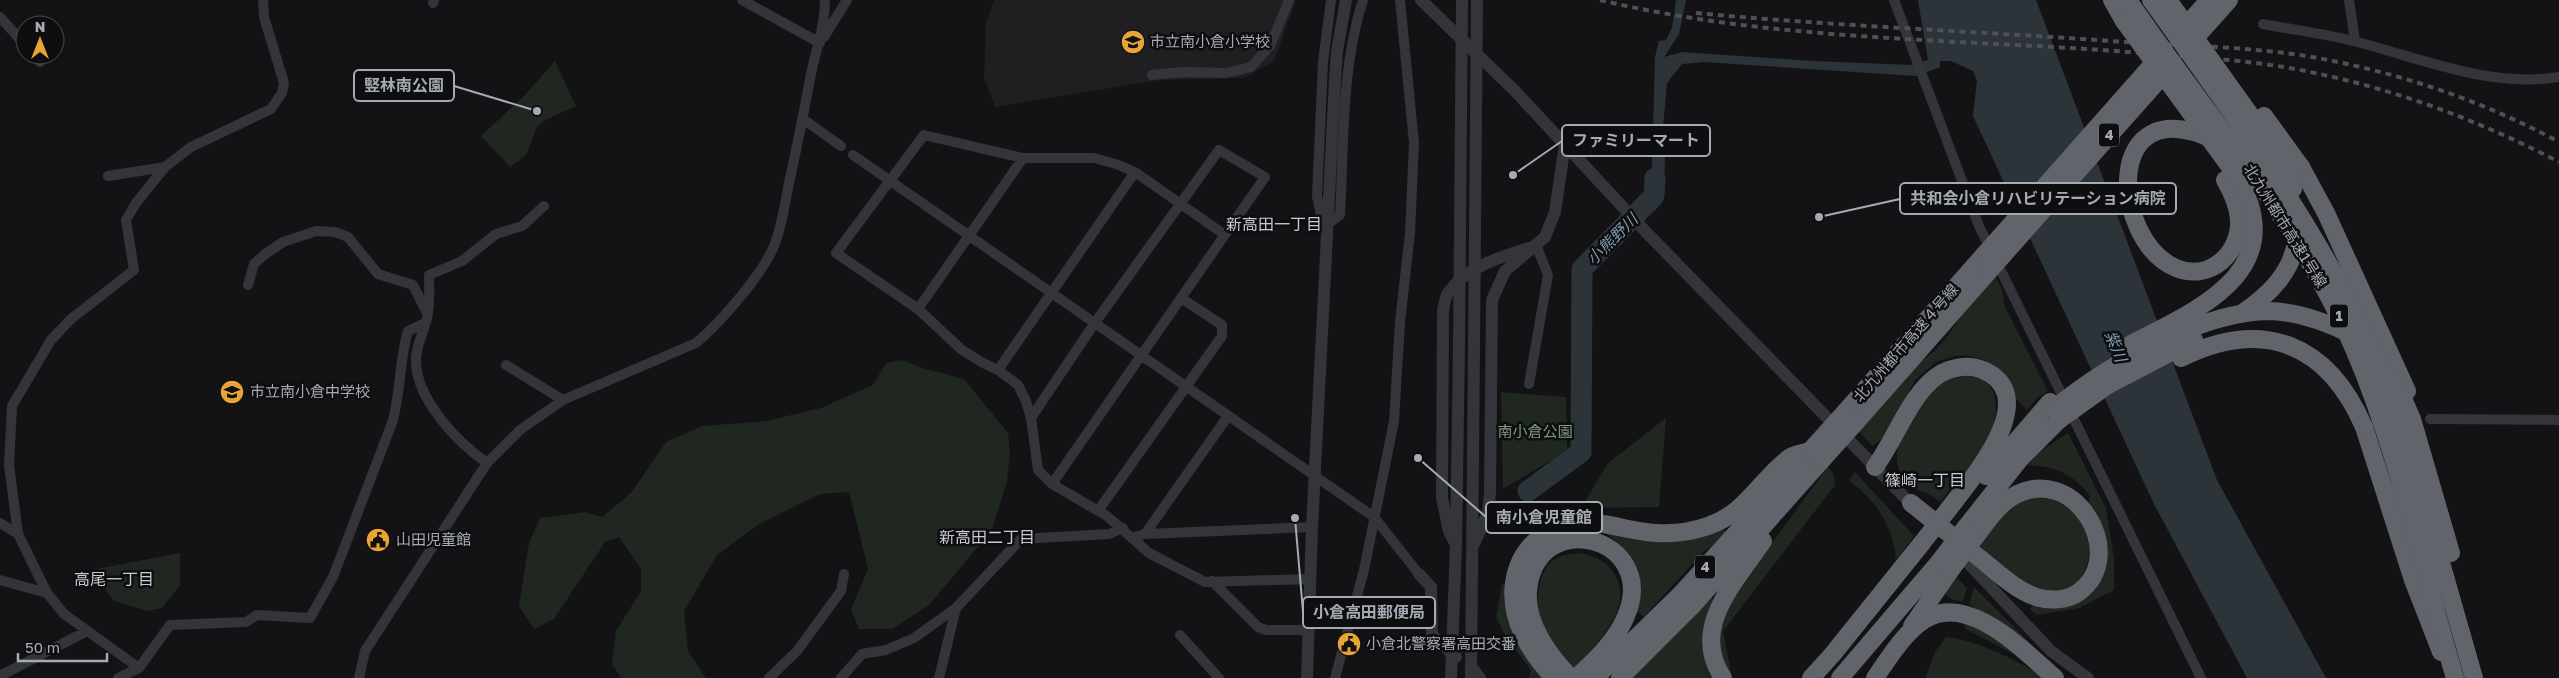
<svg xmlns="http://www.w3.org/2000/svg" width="2559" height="678" viewBox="0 0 2559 678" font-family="'Golos Text','Noto Sans JP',sans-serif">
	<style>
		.built { fill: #1f1f22 }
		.green { fill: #202720 }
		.water { fill: #2c343a }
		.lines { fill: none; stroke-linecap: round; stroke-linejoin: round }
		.river { stroke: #2c343a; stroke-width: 21 }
		.minor { stroke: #34353a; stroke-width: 10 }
		.tertiary { stroke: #34353a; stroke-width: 12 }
		.motorway { stroke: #61646a; stroke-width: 18 }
		.rail { stroke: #4d5054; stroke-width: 4; stroke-dasharray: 6 5; stroke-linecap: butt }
		.tertiary-bridge { stroke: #34353a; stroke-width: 12 }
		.motorway-bridge { stroke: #61646a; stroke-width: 18 }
		.labels { text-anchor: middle; stroke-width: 5; stroke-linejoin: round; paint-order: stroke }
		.shield { fill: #0e0e10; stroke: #787c84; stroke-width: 1 }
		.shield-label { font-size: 14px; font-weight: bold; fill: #a5abb5 }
		.poi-label { font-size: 15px; fill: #a5abb5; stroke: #0e0e10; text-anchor: start }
		.street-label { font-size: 15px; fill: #a5abb5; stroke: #0e0e10 }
		.park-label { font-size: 15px; fill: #7d9f7d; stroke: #0e0e10 }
		.neighbourhood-label { font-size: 16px; fill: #c6cad1; stroke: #0e0e10 }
		.water-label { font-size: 16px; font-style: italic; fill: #7e9aae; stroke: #0e0e10 }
		.leader { fill: none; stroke: #a5abb5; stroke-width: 2 }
		.callout-dot { fill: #a5abb5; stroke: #0e0e10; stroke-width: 2 }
		.callout { fill: #0e0e10; stroke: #a5abb5; stroke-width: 2 }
		.callout-label { font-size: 16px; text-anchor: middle; font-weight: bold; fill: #a5abb5 }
	</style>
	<rect width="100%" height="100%" fill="#131315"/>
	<path class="built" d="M994 0H1296L1274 61 1244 78 1160 80 995 107 984 78 986 24Z"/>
	<path class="green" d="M555 61 576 106 545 120 537 127 526 155 510 167 481 136 524 96Z
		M1995 276 2002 289 2004 305 2048 391 2038 397 2027 410 2015 397 2011 385 2001 371 1982 359 1964 355 1955 356 1936 362 1915 380 1887 435 1872 446 1859 432 1919 362C1939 352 1954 327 1966 309 1974 297 1986 287 1995 276Z
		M902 360 922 368 964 379 1008 433 1010 453 1007 481 992 530 929 605 892 629H859L851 609 868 569 849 492 820 494 759 524 717 555 684 611 688 651 706 678H621L612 664 616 631 641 591V569L619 537 605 542 554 619 534 629 519 606 529 543 540 518 585 512 602 517 631 493 666 442 702 426 766 421 821 408 873 385 886 363Z
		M1962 374C1968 375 1975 375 1981 378 2003 391 1997 426 1986 445 1973 465 1955 483 1940 502 1929 491 1913 492 1903 478 1883 449 1917 404 1937 384 1943 379 1955 377 1962 374Z
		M1501 392 1566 397 1567 451 1503 489Z
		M1666 418 1659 507 1581 508 1608 463Z
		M2068 433 2106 508 2114 559V590L2079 608 2036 615 2030 609 2036 603 2096 582 2088 506 2090 496C2073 474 2056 466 2028 465L2041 451Z
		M1828 467 1834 475 1835 485 1723 631 1732 678 1721 664 1717 637 1731 598Z
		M1855 472 1914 536 1896 560C1893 524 1876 502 1849 480Z
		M2029 497C2035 497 2042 496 2048 497 2052 497 2057 501 2061 504 2066 507 2074 509 2077 514 2103 542 2087 600 2044 591 2016 586 1995 561 1976 542L2002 512Z
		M1721 526 1726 531 1712 546 1704 551 1644 617 1637 611C1647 574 1636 554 1605 533L1606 530Z
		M180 553V585L162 608 147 611 114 601 91 570Z
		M1578 553C1594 555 1605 560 1614 573 1636 608 1595 646 1573 669 1550 642 1529 613 1542 576 1548 559 1562 554 1578 553Z
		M1953 573 1967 588 1963 602 1951 599 1940 589Z
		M1502 584H1505L1545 678H1529L1531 670 1506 637 1496 617Z
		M1974 587 2049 662 1969 604Z
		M1711 598 1715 601C1707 627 1697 652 1712 678H1631Z
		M1963 623 1980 628 2018 656 1967 630Z
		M1946 637C1981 641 2015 660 2046 678H1925L1935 652Z"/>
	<path class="water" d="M1676 0H1686L1679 34 1664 57 1682 52 1813 61 1912 65 1928 60 1918 0H2036L2217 480 2326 678H2247L2154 504 1973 116 1977 81 1973 71 1951 61H1940V67L1916 76 1704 62 1682 64 1667 83 1661 149 1665 151 1664 198 1655 211 1647 202 1648 193H1651L1654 172 1652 168 1655 57 1659 41 1666 40 1672 28Z"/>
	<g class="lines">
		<path class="river" d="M1528 491 1581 452 1582 269 1654 196 1655 178"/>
		<path class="minor" d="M742 0 820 43
			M1331 0 1323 62 1317 196 1322 220 1328 224 1340 215C1344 144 1341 68 1363 0
			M1894 0 1979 226 2201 678
			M2349 0 2355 41
			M433 3 434 0
			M0 17 25 45
			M2263 24C2294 30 2327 34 2357 42 2423 59 2490 88 2559 77
			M824 37 847 0
			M34 55 40 62
			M1152 75 1183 72 1226 73 1251 67 1270 46 1289 0
			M803 119 841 146
			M853 155 1374 517 1419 574
			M108 176 165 167
			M1225 235 1135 172 1116 164 1094 158H1023L924 135 836 253 918 309 962 350 983 363 998 370 1018 385 1026 401 1031 418 1038 470 1052 484 1107 516 1149 553 1205 582 1311 579
			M248 285 254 264 264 255 283 242 316 231 335 232 348 237 378 274 413 285 427 313
			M918 309 1023 158
			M506 365 563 400
			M998 370 1135 172
			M1529 384 1548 275 1536 245
			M1031 418 1094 324 1219 150 1265 177 1052 484
			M2430 419 2559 420
			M487 463C457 442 417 400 416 362 415 345 426 329 428 313 430 301 429 287 429 275L462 261 496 234 522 226 544 206
			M1098 511 1222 336V325L1181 298
			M0 523 18 534
			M1145 534 1228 416
			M1134 537 1145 534 1312 527
			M0 580 47 593
			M1212 581 1258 627 1266 630H1309
			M1180 635 1219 678
			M1471 665 1481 678
			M139 668 64 614 47 593 18 534 9 465 12 406 51 340 71 319 134 270 126 220 136 203 165 167 191 147 271 109 282 93 284 83 264 17 263 0
			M0 676 87 631
			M118 678 139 668 170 625 246 622 257 615 310 618 333 577 392 423C401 393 399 361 408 331L425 323
			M359 678 365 651 487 463 520 430 563 400 696 343C720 323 762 275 774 246 782 226 785 203 789 183 797 147 804 111 811 74 816 49 825 27 825 0
			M769 678 797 651 841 591 844 574
			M841 678 862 654 886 650 914 638 956 608 1021 539 1109 534 1123 528
			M939 678 956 608
			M1335 678 1364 570 1394 421 1400 322 1410 233 1414 143 1400 0"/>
		<path class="tertiary" d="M1421 0 1515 91 1647 233 1916 509
			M1474 544 1488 513 1490 492 1492 300 1505 271 1545 237 1555 212 1565 144
			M1456 545 1449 531 1442 498 1443 311C1444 306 1445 297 1448 293 1465 267 1501 257 1529 248
			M1956 550 2051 651 2088 678
			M1419 574 1431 587 1432 635 1456 657
			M1307 678 1312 527 1335 80 1337 51 1346 0
			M1451 678 1456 545 1459 346
			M1471 678 1474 346"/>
		<path class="motorway" d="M2112 0 2124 21
			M2216 141C2101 85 2111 241 2176 268 2210 282 2241 253 2239 219 2238 205 2232 193 2225 180
			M2301 167 2326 213 2407 391
			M1846 411 1984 255
			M1856 422 1989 271
			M2364 427 2413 580 2441 652
			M1875 467C1895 440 1910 395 1937 376 1950 367 1968 364 1983 370 2045 397 1970 480 1948 510
			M1986 476 2050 402
			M1911 503C1935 522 1958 541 1982 560 1998 573 2016 590 2036 597 2050 601 2067 601 2079 592 2130 554 2073 460 2012 497 1997 506 1987 522 1976 536
			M1966 527 2020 459 2059 420
			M1912 626 1950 571
			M1554 678C1530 653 1509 619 1514 583 1520 542 1555 518 1596 523 1616 525 1635 532 1656 533 1673 534 1691 532 1708 526 1746 513 1759 481 1789 458 1794 454 1804 453 1810 451
			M1571 678C1549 656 1526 624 1528 592 1535 504 1660 536 1626 616 1616 641 1595 660 1576 678
			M1595 678 1680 595 1808 454
			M1620 678 1692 606 1821 461
			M1723 678C1689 628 1736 581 1763 541
			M1811 678 1832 655 1922 543
			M1840 678 1940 561
			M1875 678C1888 659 1904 633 1924 620 1968 591 2025 652 2055 678"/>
		<path class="rail" d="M1600 0C1781 43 1969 38 2154 54 2206 58 2259 61 2310 72 2398 90 2480 121 2559 162
			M1696 13C1834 26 1973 31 2111 41 2178 46 2252 46 2318 58 2403 74 2483 101 2559 142"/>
		<path class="tertiary-bridge" d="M1459 346 1462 0
			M1474 346 1477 0"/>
		<path class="motorway-bridge" d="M2128 0C2206 114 2299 221 2354 349 2399 454 2422 569 2455 678
			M2151 0C2230 110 2313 220 2370 344 2394 397 2410 454 2426 510 2442 566 2458 622 2474 678
			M2168 0 2261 130 2283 166 2293 189
			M2124 21 2238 178C2291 271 2199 309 2131 344
			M2180 33 2209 0
			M2188 46 2229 0
			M2264 116 2301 167
			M1984 255 2161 55
			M1989 271 2171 66
			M2241 314C2269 295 2293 272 2297 237
			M2181 358C2264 317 2328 344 2364 427
			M2394 378 2412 419 2451 553
			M2054 409C2106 366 2201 311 2270 311 2299 312 2324 321 2350 334
			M2059 420 2108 385 2194 340
			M1810 451 1846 411
			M1821 461 1856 422
			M1922 543 1948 510
			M1940 561 1966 527
			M1950 571 1976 536"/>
	</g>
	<defs>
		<g id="school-disc" transform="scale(1.25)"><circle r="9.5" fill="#e9a437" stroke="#0e0e10"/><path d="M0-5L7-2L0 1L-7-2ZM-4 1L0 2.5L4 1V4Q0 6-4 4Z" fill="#111"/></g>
		<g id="civic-disc" transform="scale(1.25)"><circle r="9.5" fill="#e9a437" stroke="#0e0e10"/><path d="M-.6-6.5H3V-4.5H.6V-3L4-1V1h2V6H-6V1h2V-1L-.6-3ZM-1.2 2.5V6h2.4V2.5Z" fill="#111"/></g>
	</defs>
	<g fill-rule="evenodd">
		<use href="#school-disc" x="1133" y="42"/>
		<use href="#school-disc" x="232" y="392"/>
		<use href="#civic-disc" x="378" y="540"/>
		<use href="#civic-disc" x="1349" y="644"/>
	</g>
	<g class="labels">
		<g class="shield">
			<rect x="2099" y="123.5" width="20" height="23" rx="4"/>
			<rect x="2330" y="304.5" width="18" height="23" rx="4"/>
			<rect x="1695" y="555.5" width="20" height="23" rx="4"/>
		</g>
		<g class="shield-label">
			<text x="2109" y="140">4</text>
			<text x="2339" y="321">1</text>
			<text x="1705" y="572">4</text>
		</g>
		<g class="poi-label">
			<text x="1150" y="47">市立南小倉小学校</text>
			<text x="250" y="397">市立南小倉中学校</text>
			<text x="396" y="545">山田児童館</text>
			<text x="1366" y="649">小倉北警察署高田交番</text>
		</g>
		<g class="street-label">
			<text transform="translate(2285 226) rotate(58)" y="5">北九州都市高速1号線</text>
			<text transform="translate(1906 343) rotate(-49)" y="5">北九州都市高速４号線</text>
		</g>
		<g class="park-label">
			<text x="1535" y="437">南小倉公園</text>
		</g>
		<g class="neighbourhood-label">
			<text x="1274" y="230">新高田一丁目</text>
			<text x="1925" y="486">篠崎一丁目</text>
			<text x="987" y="543">新高田二丁目</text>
			<text x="114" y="585">高尾一丁目</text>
		</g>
		<g class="water-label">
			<text transform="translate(1612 239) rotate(-45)" y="6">小熊野川</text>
			<text transform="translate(2116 346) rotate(68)" y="6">紫川</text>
		</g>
	</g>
	<path class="leader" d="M537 111L454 86M1513 175L1562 141M1819 217L1900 199M1418 458L1486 517M1295 518L1303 612"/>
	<g class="callout-dot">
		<circle cx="537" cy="111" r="5"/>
		<circle cx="1513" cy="175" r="5"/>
		<circle cx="1819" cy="217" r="5"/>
		<circle cx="1418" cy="458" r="5"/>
		<circle cx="1295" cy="518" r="5"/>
	</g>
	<g class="callout">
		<rect x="354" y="70" width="100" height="31" rx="5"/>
		<rect x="1562" y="125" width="148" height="31" rx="5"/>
		<rect x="1900" y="183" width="276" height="31" rx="5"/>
		<rect x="1486" y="502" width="116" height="31" rx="5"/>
		<rect x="1303" y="597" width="132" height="31" rx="5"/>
	</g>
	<g class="callout-label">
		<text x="404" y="91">竪林南公園</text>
		<text x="1636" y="146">ファミリーマート</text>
		<text x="2038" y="204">共和会小倉リハビリテーション病院</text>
		<text x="1544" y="523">南小倉児童館</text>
		<text x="1369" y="618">小倉高田郵便局</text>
	</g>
	<g transform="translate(40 40)"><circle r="24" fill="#0e0e10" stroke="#4a4d52"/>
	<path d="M0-4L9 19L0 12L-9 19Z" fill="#e9a437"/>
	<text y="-8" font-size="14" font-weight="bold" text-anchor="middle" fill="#a5abb5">N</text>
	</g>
	<path d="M18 653v8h89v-8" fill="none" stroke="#a5abb5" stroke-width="2.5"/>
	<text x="25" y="653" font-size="15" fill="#a5abb5" stroke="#0e0e10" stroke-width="4" paint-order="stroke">50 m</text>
</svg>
